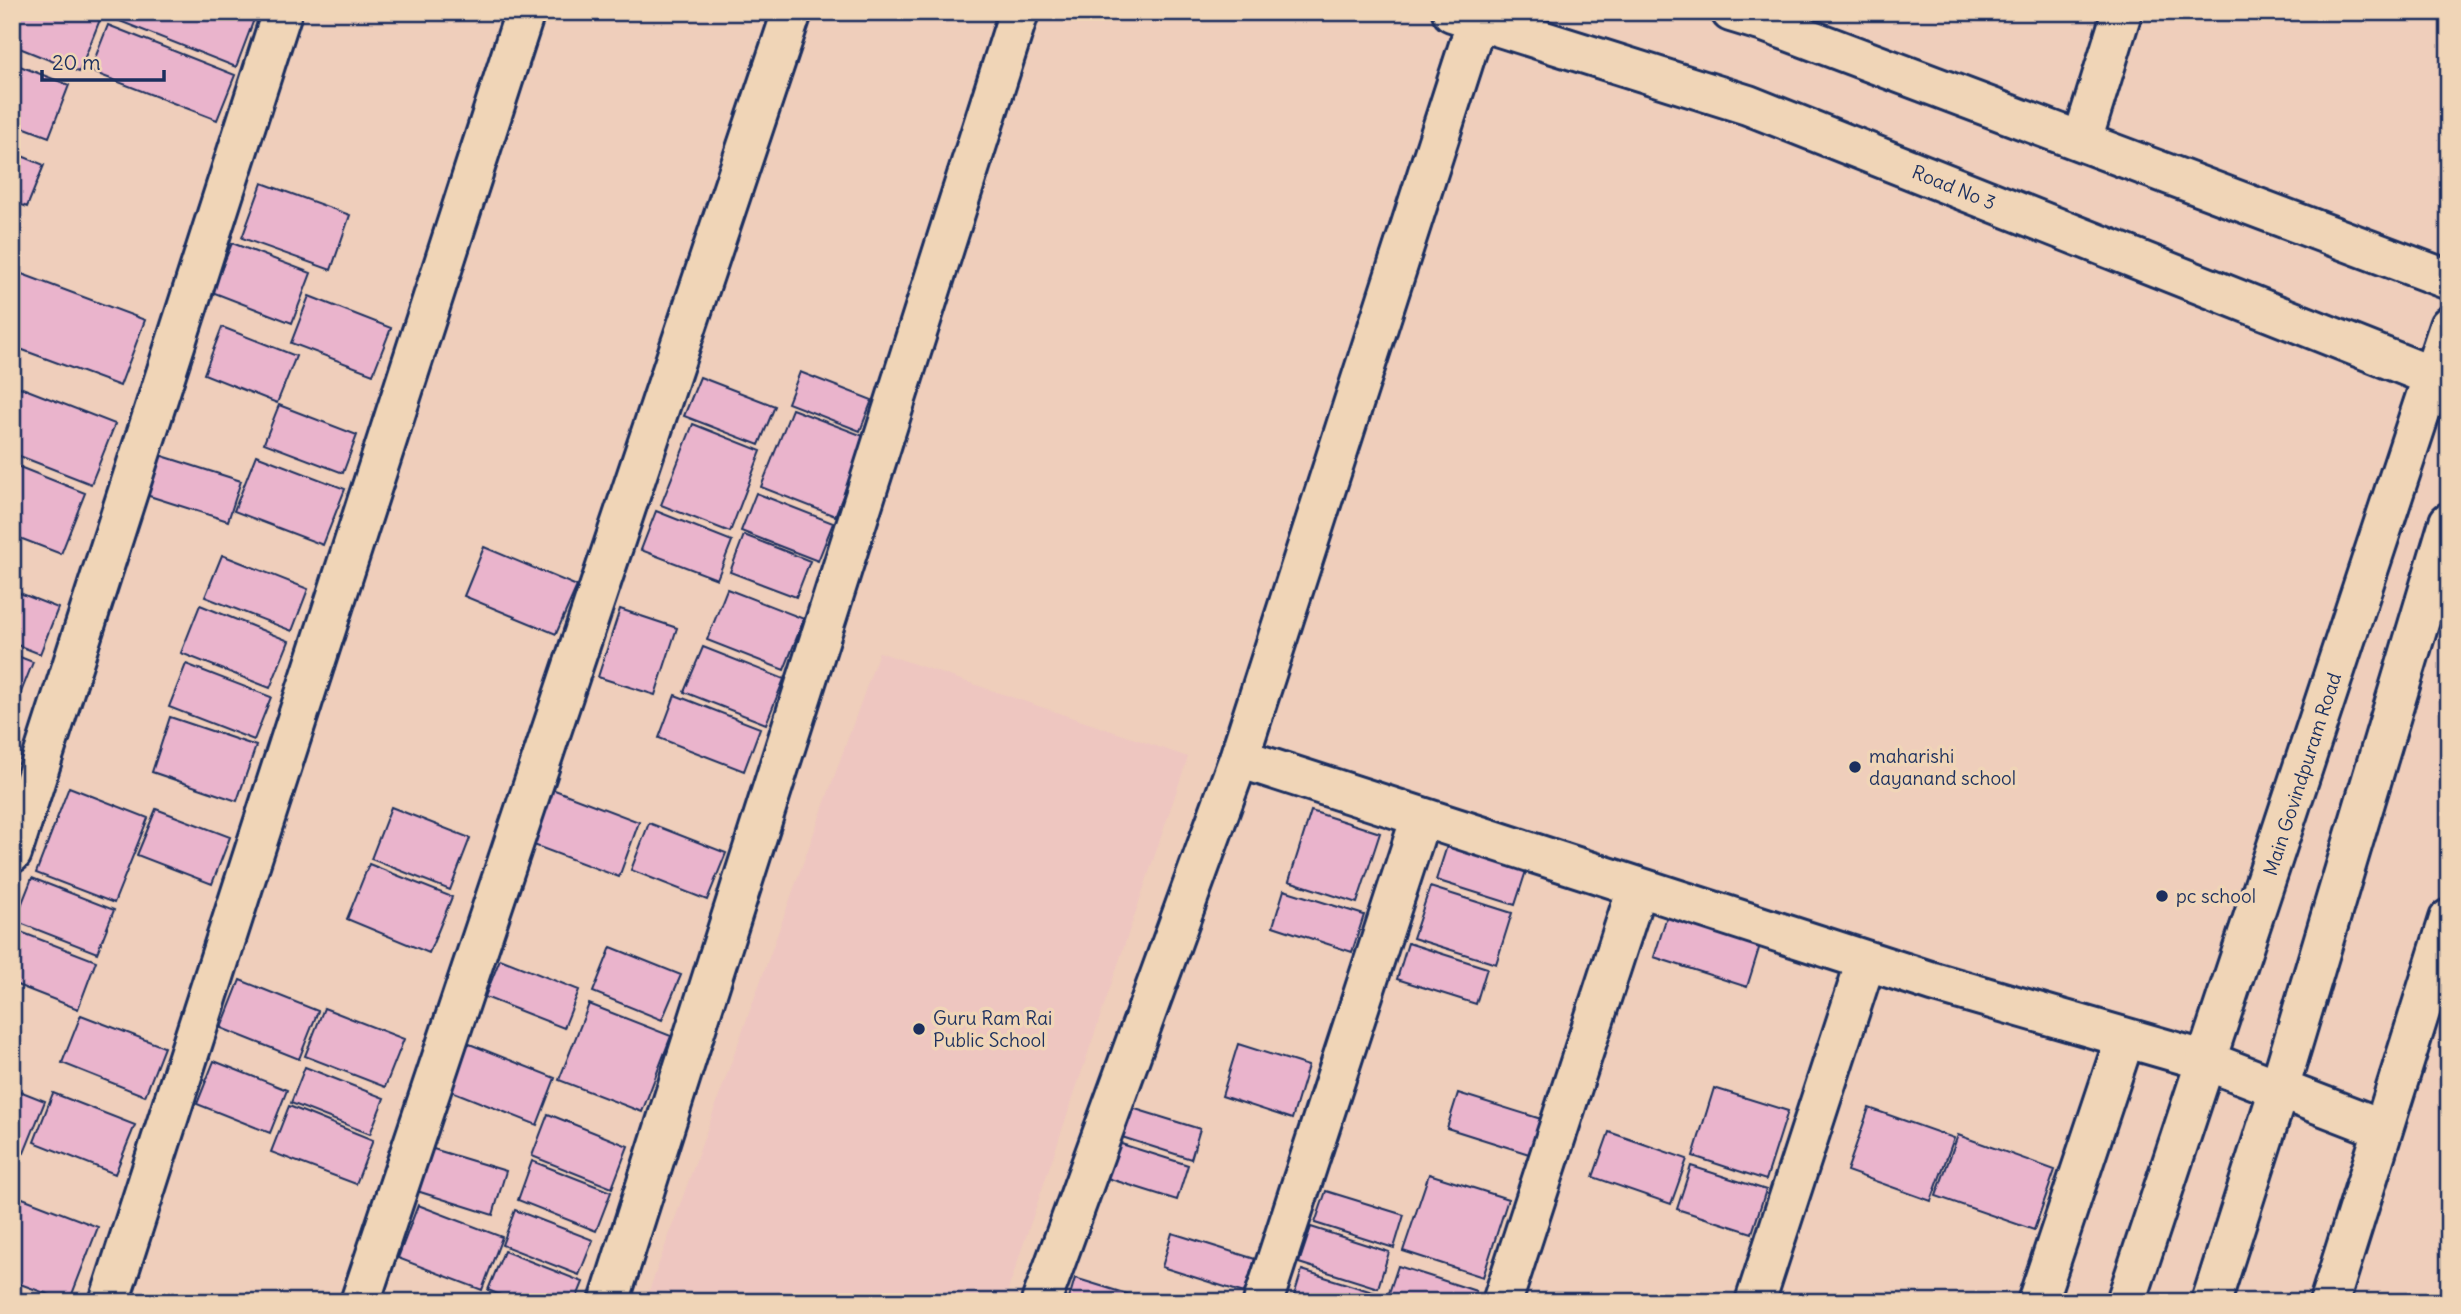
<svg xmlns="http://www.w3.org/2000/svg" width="2461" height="1314" viewBox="0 0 2461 1314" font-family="Delius,sans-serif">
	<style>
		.built { fill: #eec6c0 }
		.building { fill: #eab4cc; stroke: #1b2f5e; stroke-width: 2 }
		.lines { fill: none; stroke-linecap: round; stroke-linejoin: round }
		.street-casing { stroke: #1b2f5e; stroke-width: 44 }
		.secondary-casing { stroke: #1b2f5e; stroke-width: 44 }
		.street { stroke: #f0d5b7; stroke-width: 38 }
		.secondary { stroke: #f0d5b7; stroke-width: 38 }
		.poi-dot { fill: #1b2f5e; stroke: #f0d5b7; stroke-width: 2.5 }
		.labels { text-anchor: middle; stroke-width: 7; stroke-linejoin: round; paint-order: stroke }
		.street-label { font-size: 19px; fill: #1b2f5e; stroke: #f0d5b7 }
		.poi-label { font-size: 19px; fill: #1b2f5e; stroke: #f0d5b7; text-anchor: start }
	</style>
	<rect width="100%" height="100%" fill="#efcebb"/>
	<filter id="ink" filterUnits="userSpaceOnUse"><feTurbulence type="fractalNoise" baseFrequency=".0143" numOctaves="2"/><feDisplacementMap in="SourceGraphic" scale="14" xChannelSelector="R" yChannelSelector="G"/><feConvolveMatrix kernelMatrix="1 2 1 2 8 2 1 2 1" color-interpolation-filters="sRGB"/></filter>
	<g filter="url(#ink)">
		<path class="built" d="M879 652 1188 757 1004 1302H645Z"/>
		<path class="building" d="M12 12H90L101 17 79 72 12 45Z
			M109 12H252L256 14 236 67 107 16Z
			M108 25 235 75 217 120 90 71Z
			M12 63 69 85 49 137 12 123Z
			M12 152 44 165 27 207 12 201Z
			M262 183 350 215 331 270 242 238Z
			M232 243 311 273 292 323 212 292Z
			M14 271 145 320 120 386 12 346Z
			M309 296 391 328 373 374 291 343Z
			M222 327 296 356 277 403 204 374Z
			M800 372 872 400 860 431 788 403Z
			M700 377 775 406 759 445 684 416Z
			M12 384 115 424 91 484 12 453Z
			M279 405 357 435 343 473 264 443Z
			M792 409 866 437 835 516 761 487Z
			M693 424 761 451 730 532 661 505Z
			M156 454 241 481 228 521 143 494Z
			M256 455 345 489 323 545 234 511Z
			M12 464 85 493 61 554 12 535Z
			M756 493 833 523 818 561 741 531Z
			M656 511 732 541 717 579 641 550Z
			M744 535 810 561 796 597 730 572Z
			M484 547 577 586 556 634 464 596Z
			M222 555 308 589 292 631 205 597Z
			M727 589 804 619 784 670 707 640Z
			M12 590 58 608 40 654 12 643Z
			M200 605 289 641 270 688 181 653Z
			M620 609 677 628 655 695 598 677Z
			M703 647 784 679 766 724 684 692Z
			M12 654 33 662 12 715Z
			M186 664 271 697 254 740 169 707Z
			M675 695 760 728 744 771 659 738Z
			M170 717 256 746 237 801 152 772Z
			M69 787 148 818 114 903 36 873Z
			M552 789 639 822 619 877 531 844Z
			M391 807 470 838 450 890 371 859Z
			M156 809 230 837 212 884 137 855Z
			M1311 811 1380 833 1357 903 1289 881Z
			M649 823 726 853 707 900 631 870Z
			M1447 846 1526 871 1515 905 1436 880Z
			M369 864 452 897 429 953 347 919Z
			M32 878 114 910 97 953 15 921Z
			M1430 887 1512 913 1496 964 1413 938Z
			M1284 890 1364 915 1352 952 1273 926Z
			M1668 913 1761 942 1747 987 1654 957Z
			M13 929 96 961 78 1009 12 983Z
			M1408 943 1487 968 1476 1004 1397 979Z
			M611 947 681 975 662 1020 593 992Z
			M500 959 579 990 564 1028 485 997Z
			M240 980 318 1011 299 1059 221 1028Z
			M589 1004 671 1036 642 1112 559 1080Z
			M324 1008 404 1039 385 1087 305 1056Z
			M81 1015 164 1047 145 1096 62 1063Z
			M467 1043 555 1078 537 1125 449 1090Z
			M1238 1044 1308 1066 1292 1119 1222 1096Z
			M214 1061 287 1090 270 1133 197 1104Z
			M305 1067 384 1098 370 1134 291 1103Z
			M12 1088 45 1101 24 1153 12 1148Z
			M1714 1088 1788 1111 1766 1180 1693 1156Z
			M53 1093 135 1125 115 1174 34 1142Z
			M1458 1093 1541 1119 1529 1154 1447 1128Z
			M289 1106 373 1140 356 1184 271 1152Z
			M1132 1108 1200 1129 1191 1159 1122 1137Z
			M1869 1108 1954 1138 1931 1201 1847 1171Z
			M548 1114 628 1146 612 1188 532 1156Z
			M1609 1132 1687 1159 1671 1204 1593 1177Z
			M1958 1135 2055 1170 2034 1230 1936 1196Z
			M1115 1142 1188 1165 1177 1200 1104 1177Z
			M430 1148 506 1171 493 1215 417 1191Z
			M532 1161 611 1192 596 1231 518 1200Z
			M1691 1166 1766 1190 1752 1233 1677 1209Z
			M1429 1174 1508 1199 1483 1277 1403 1251Z
			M1326 1191 1404 1215 1394 1248 1315 1223Z
			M12 1194 98 1227 69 1302 12 1281Z
			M418 1205 502 1237 482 1290 398 1258Z
			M515 1210 593 1240 579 1275 502 1245Z
			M1311 1227 1389 1252 1378 1288 1299 1263Z
			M1172 1233 1255 1259 1244 1293 1162 1267Z
			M504 1251 583 1282 575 1302H517L488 1290Z
			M1398 1266 1476 1291 1473 1302H1396L1387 1299Z
			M1302 1270 1382 1295 1380 1302H1292Z
			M1075 1278 1140 1298 1139 1302H1068Z
			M484 1295 501 1302H481Z"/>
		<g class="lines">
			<g class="street-casing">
				<path id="street" d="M2082 141 2122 12
					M1239 758 1477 20
					M12 853 282 12
					M109 1302 525 12
					M360 1302 792 12
					M609 1302 1019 12
					M1041 1302 1239 758 1933 982 2207 1061 2383 1129
					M1263 1302 1421 817
					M1502 1302 1637 888
					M1755 1302 1866 961
					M2037 1302 2125 1038
					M2329 1302 2449 919"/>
			</g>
			<g class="secondary-casing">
				<path id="secondary" d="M1452 12 1748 105 2449 383
					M1731 12 1764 22 2449 280
					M2126 1302 2449 326
					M2211 1302 2279 1089 2449 522"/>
			</g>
			<use href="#street" class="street"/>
			<use href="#secondary" class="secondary"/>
		</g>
	</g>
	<g class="poi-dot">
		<circle cx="1855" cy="767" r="7"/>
		<circle cx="2162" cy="896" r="7"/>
		<circle cx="919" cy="1029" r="7"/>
	</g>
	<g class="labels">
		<g class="street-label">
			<text transform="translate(1954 187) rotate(22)" y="7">Road No 3</text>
			<text transform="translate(2302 774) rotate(-72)" y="7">Main Govindpuram Road</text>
		</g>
		<g class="poi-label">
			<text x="1869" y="763">maharishi<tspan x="1869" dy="22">dayanand school</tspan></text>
			<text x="2176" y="903">pc school</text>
			<text x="933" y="1025">Guru Ram Rai<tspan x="933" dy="22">Public School</tspan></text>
		</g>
	</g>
	<rect width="2461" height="1314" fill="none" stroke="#f0d5b7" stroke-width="42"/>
	<rect x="21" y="21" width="2419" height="1272" fill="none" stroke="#1b2f5e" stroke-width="2.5" filter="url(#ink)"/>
	<path d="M42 70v10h122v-10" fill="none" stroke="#1b2f5e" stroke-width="3.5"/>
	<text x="52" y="70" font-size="21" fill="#1b2f5e" stroke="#f0d5b7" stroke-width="5" paint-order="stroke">20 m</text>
</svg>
